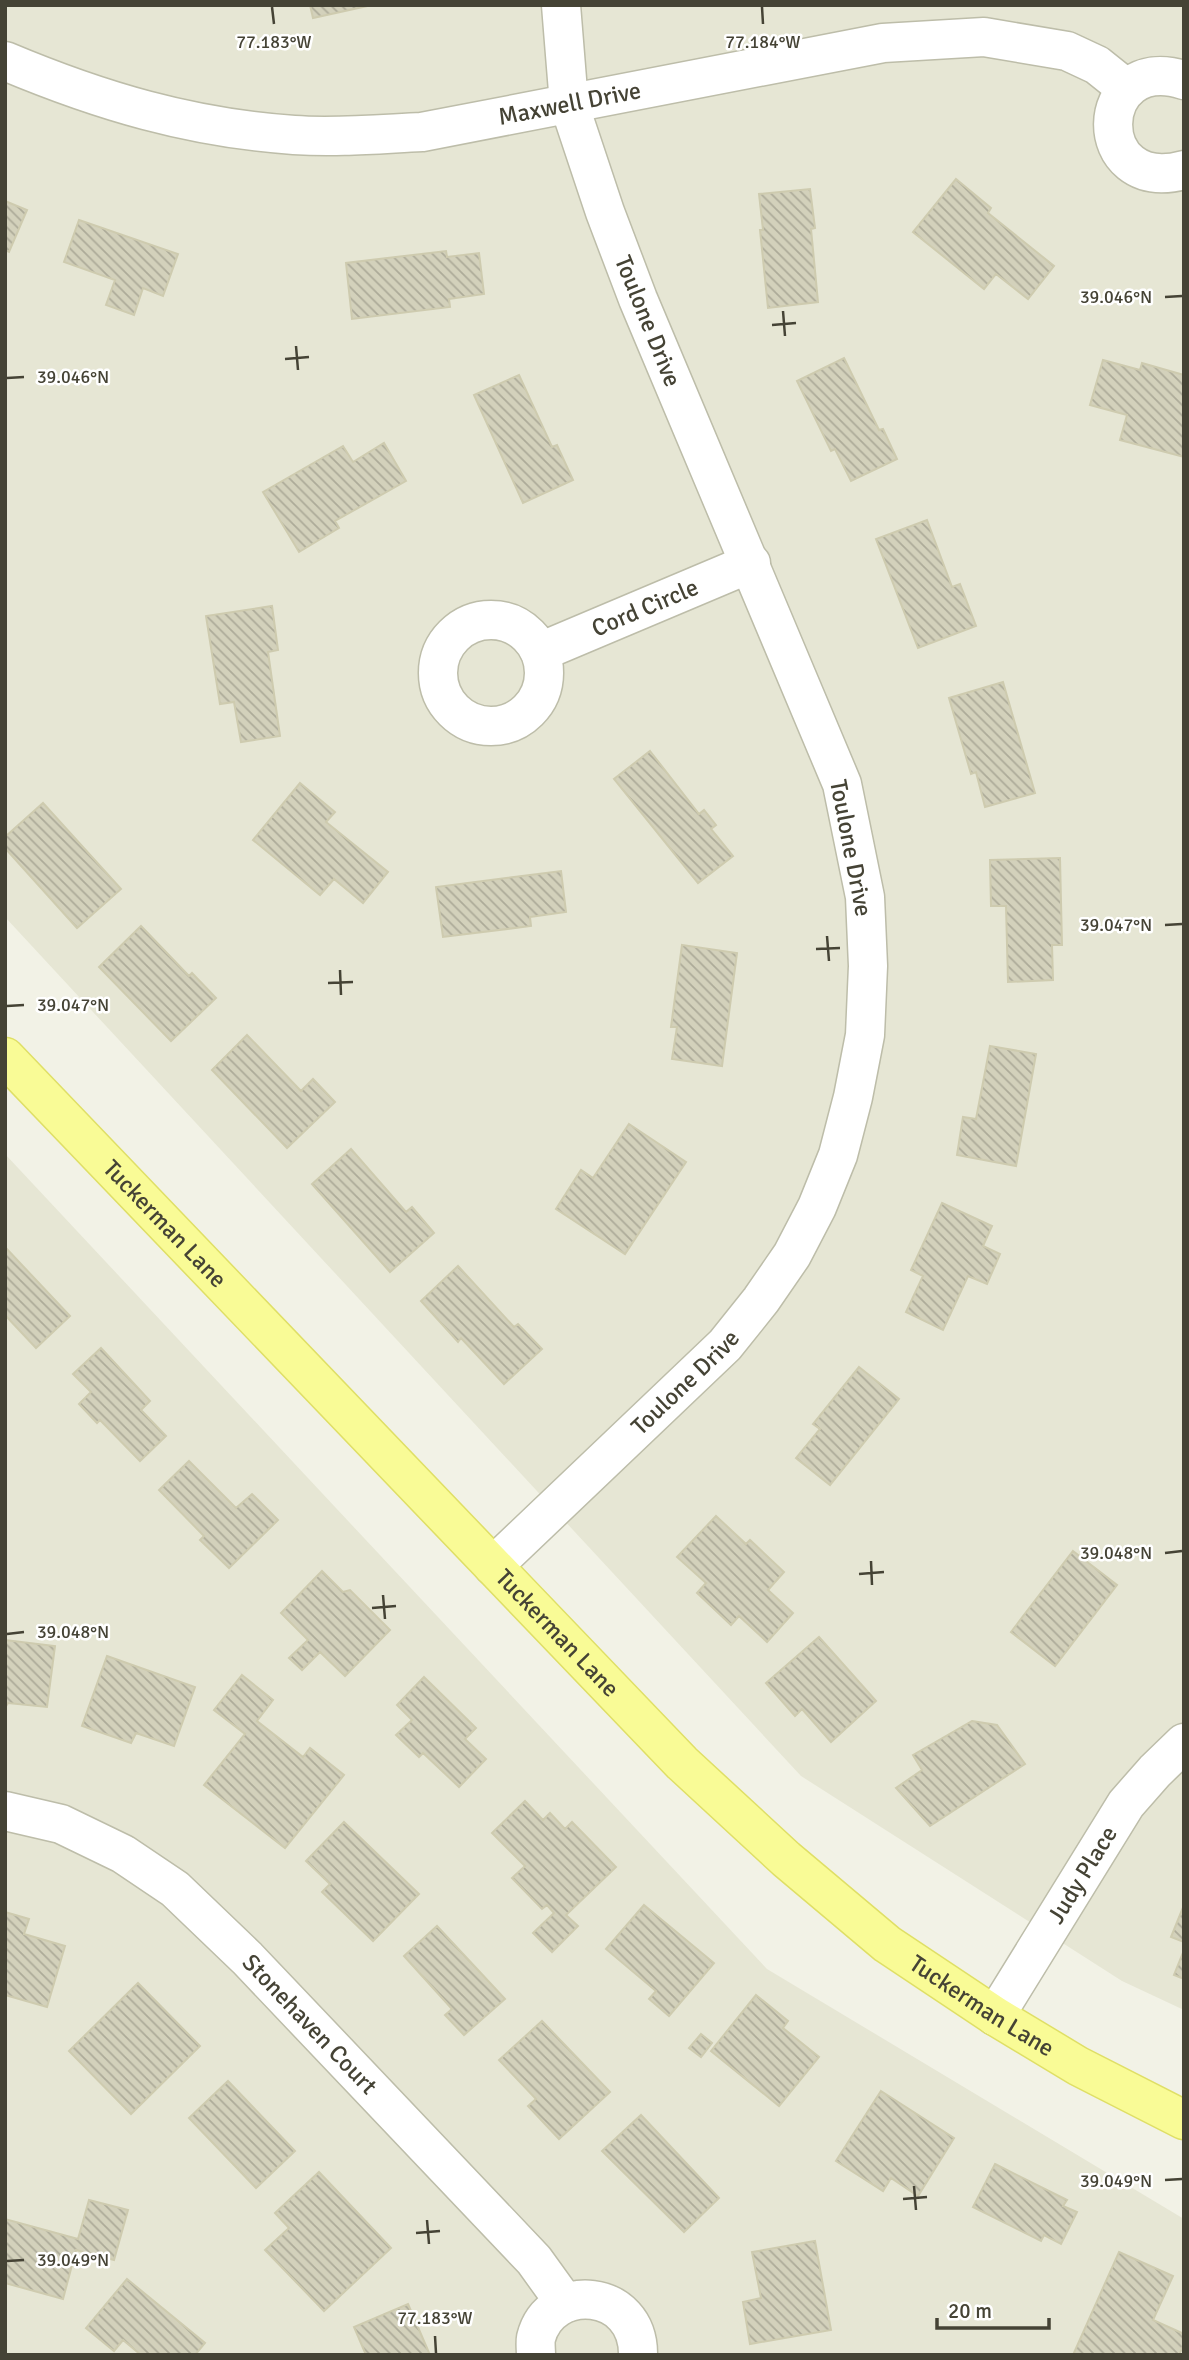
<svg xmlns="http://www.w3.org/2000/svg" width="1189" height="2360" viewBox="0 0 1189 2360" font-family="Signika,sans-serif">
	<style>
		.residential { fill: #e6e6d4 }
		.building { fill: url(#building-back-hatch); stroke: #cecbaf; stroke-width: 2 }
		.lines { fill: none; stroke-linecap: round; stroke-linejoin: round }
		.minor-casing { stroke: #bdbda9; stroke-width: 41 }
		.major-casing { stroke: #dfdf66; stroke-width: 41 }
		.minor { stroke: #fff; stroke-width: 38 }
		.major { stroke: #f9fb96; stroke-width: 38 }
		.ticks { fill: none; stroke: #454335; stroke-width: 2.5 }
		.labels { text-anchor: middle; stroke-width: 5; stroke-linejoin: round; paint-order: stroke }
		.street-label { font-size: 24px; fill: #454335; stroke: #fff }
		.ticks-label { font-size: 18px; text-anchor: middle; fill: #454335; stroke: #fff; stroke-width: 5; stroke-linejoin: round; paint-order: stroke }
	</style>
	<defs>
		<pattern id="building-back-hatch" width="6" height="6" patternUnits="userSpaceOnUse" patternTransform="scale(1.75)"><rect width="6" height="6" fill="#d3d1bb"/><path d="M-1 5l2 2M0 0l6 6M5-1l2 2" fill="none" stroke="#adab99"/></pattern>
	</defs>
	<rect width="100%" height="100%" fill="#f2f2e6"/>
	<path class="residential" d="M5 5H1184V2010L1122 1981 801 1776 5 917Z
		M5 1154 767 1969 1184 2219V2355H5Z"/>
	<path class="building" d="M310 5H372L313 18Z
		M956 179 991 208 988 213 1054 266 1028 299 996 274 984 289 913 232Z
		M810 189 815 228 811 229 818 302 768 308 760 230H763L759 194Z
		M5 201 27 210 9 252 5 250Z
		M79 220 178 254 163 296 143 288 134 315 106 305 115 280 64 262Z
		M446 251 447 257 479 253 484 294 449 299 450 307 352 319 346 263Z
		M844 358 879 430 883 429 897 459 851 481 835 449 831 451 797 381Z
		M1103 360 1140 370 1142 363 1184 375V457L1120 440 1127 415 1090 405Z
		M519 375 552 447 557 445 573 480 523 503 474 395Z
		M384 443 406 481 335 521 339 528 299 552 263 492 343 446 353 462Z
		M927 520 952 587 960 584 976 626 918 648 876 539Z
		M272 606 278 650 268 652 280 736 241 742 234 702 220 704 206 616Z
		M1003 682 1035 793 985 807 976 772 971 774 949 698Z
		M650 751 699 814 704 810 716 825 711 829 733 856 698 883 614 779Z
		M300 783 335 812 326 822 388 872 363 903 334 879 320 895 253 840Z
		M43 803 121 889 77 928 5 848V837Z
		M1060 858 1062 945H1052L1053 980 1008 982 1006 906H991L990 860Z
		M561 871 566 912 530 917 531 926 443 937 436 887Z
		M141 926 189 976 192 973 216 998 171 1041 99 967Z
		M682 945 737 953 722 1066 672 1059 677 1027H671Z
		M247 1035 301 1091 313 1079 335 1102 287 1148 212 1070Z
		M990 1046 1036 1054 1016 1166 957 1155 963 1117 976 1119Z
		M629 1124 686 1162 625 1254 556 1209 581 1170 593 1178Z
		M351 1149 406 1212 412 1207 434 1233 390 1272 312 1184Z
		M942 1203 992 1226 983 1246 1000 1254 987 1284 968 1276 943 1330 906 1312 923 1276 911 1270Z
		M5 1247 70 1316 36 1348 5 1315Z
		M458 1266 514 1327 518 1324 542 1349 504 1384 461 1338 458 1342 421 1301Z
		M101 1348 150 1401 141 1410 166 1436 140 1461 100 1420 97 1423 79 1404 91 1392 73 1374Z
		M859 1367 899 1399 830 1485 796 1458 820 1429 813 1424Z
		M189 1461 236 1508 252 1494 278 1520 229 1568 200 1540 204 1536 159 1490Z
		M716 1516 746 1544 750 1540 784 1572 768 1590 793 1613 767 1642 739 1616 731 1625 697 1593 706 1583 677 1557Z
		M1073 1551 1117 1585 1055 1666 1011 1632Z
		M322 1571 343 1592 350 1590 390 1630 345 1676 320 1652 302 1670 289 1658 308 1640 281 1613Z
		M819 1637 876 1701 831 1742 802 1709 795 1716 766 1683Z
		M5 1640 55 1646 47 1707 8 1703 5 1708Z
		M107 1656 195 1687 174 1746 136 1733 131 1743 82 1726Z
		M242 1675 273 1700 257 1721 303 1757 310 1748 344 1775 285 1848 204 1785 245 1734 214 1710Z
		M424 1677 476 1728 465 1739 486 1759 459 1787 423 1753 419 1757 396 1735 412 1720 397 1705Z
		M972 1721 997 1725 1025 1764 930 1826 896 1788 922 1770 913 1755Z
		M525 1801 543 1820 550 1813 565 1829 572 1822 616 1867 566 1915 578 1926 552 1952 533 1933 554 1913 547 1905 542 1909 512 1878 525 1866 492 1833Z
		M344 1822 419 1894 373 1941 322 1892 330 1884 306 1861Z
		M644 1905 714 1963 669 2016 649 1999 656 1991 606 1949Z
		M1184 1905V1942L1171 1937Z
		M5 1912 29 1919 24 1934 65 1946 47 2007 5 1995Z
		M437 1926 505 1999 464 2035 445 2015 452 2009 404 1956Z
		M1184 1950V1979L1174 1975Z
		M138 1983 200 2046 131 2114 69 2051Z
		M756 1995 788 2021 783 2028 819 2057 779 2106 711 2051Z
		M542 2021 610 2092 559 2139 528 2106 536 2099 499 2060Z
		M701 2034 712 2043 701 2057 689 2048Z
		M228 2081 295 2151 256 2188 189 2118Z
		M881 2091 954 2138 918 2196 891 2178 883 2191 836 2161Z
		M641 2115 719 2198 684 2232 602 2151Z
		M995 2164 1067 2200 1063 2206 1077 2212 1061 2244 1044 2235 1041 2241 973 2207Z
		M319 2172 391 2248 324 2311 265 2250 289 2228 275 2213Z
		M89 2200 128 2210 114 2260 76 2250 63 2299 5 2283V2219L78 2239Z
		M815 2241 831 2330 750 2344 743 2302 761 2298 752 2252Z
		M1119 2252 1173 2276 1153 2320 1184 2334V2344L1179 2355H1073Z
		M127 2279 205 2343 195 2355H141L123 2340 114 2351 86 2328Z
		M408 2304 430 2355H366L354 2327Z"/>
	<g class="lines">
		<g class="minor-casing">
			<g id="minor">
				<path id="s1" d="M5 61C100 101 191 128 294 135 337 138 380 134 422 132L883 43 984 37 1067 51 1097 65 1127 89"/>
				<path d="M1184 80C1091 51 1088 196 1184 170"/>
				<circle cx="491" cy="673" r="53"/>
				<path id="s2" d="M540 652 751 563"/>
				<path id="s3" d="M493 1566 725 1345 761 1300 792 1255 817 1207 838 1155 853 1097 865 1035 868 966 865 897 842 784 638 299 605 212 569 104 561 5"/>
				<path id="s4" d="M5 1811 61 1824 123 1854 175 1889 247 1958 534 2260 565 2303"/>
				<path id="s5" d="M995 2016 1126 1804 1155 1771 1184 1743"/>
				<path d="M536 2355C536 2350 535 2343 536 2338 550 2281 639 2288 638 2355"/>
			</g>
		</g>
		<g class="major-casing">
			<g id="major">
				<path id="s6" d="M5 1057 682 1763 786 1859 887 1944 995 2016 1078 2066 1184 2120"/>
			</g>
		</g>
		<use href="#minor" class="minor"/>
		<use href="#major" class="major"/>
	</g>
	<path class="ticks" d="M272 7 274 24M762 7 763 24M1165 297 1182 296M783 311 785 336M772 325 796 323M296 346 298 370M285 359 309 357M7 378 24 377M1165 925 1182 924M827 936 829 961M816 949 840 948M340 970 341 995M328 983 353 982M7 1006 24 1005M1165 1553 1182 1551M871 1561 872 1585M859 1574 884 1572M383 1595 385 1619M372 1608 396 1606M7 1634 24 1632M1165 2180 1182 2179M914 2186 916 2210M903 2199 927 2197M427 2220 429 2244M416 2233 440 2231M7 2261 24 2260M435 2336 436 2353"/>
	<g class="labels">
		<g class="street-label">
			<text dy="8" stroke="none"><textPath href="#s1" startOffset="578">Maxwell Drive</textPath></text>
			<text transform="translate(648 321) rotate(68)" y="8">Toulone Drive</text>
			<text dy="8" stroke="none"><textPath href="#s2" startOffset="114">Cord Circle</textPath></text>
			<text transform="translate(851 848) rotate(79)" y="8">Toulone Drive</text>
			<text dy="8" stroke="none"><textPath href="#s6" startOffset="231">Tuckerman Lane</textPath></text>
			<text dy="8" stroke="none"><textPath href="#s3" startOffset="266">Toulone Drive</textPath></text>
			<text dy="8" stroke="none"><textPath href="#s6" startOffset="798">Tuckerman Lane</textPath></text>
			<text dy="8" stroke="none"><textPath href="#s5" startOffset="166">Judy Place</textPath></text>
			<text dy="8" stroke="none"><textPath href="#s6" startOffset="1365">Tuckerman Lane</textPath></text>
			<text dy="8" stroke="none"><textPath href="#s4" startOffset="380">Stonehaven Court</textPath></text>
		</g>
	</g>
	<g class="ticks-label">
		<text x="274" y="48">77.183°W</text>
		<text x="763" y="48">77.184°W</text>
		<text x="1116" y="303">39.046°N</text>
		<text x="73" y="383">39.046°N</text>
		<text x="1116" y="931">39.047°N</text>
		<text x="73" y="1011">39.047°N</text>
		<text x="1116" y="1559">39.048°N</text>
		<text x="73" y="1638">39.048°N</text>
		<text x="1116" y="2187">39.049°N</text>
		<text x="73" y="2266">39.049°N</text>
		<text x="435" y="2324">77.183°W</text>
	</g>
	<rect width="1189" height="2360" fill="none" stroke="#454335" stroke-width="14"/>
	<path d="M937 2318v10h112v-10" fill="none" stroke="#454335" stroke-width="3.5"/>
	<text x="948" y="2318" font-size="21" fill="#454335" stroke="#ffffff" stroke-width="5" paint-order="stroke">20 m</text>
</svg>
